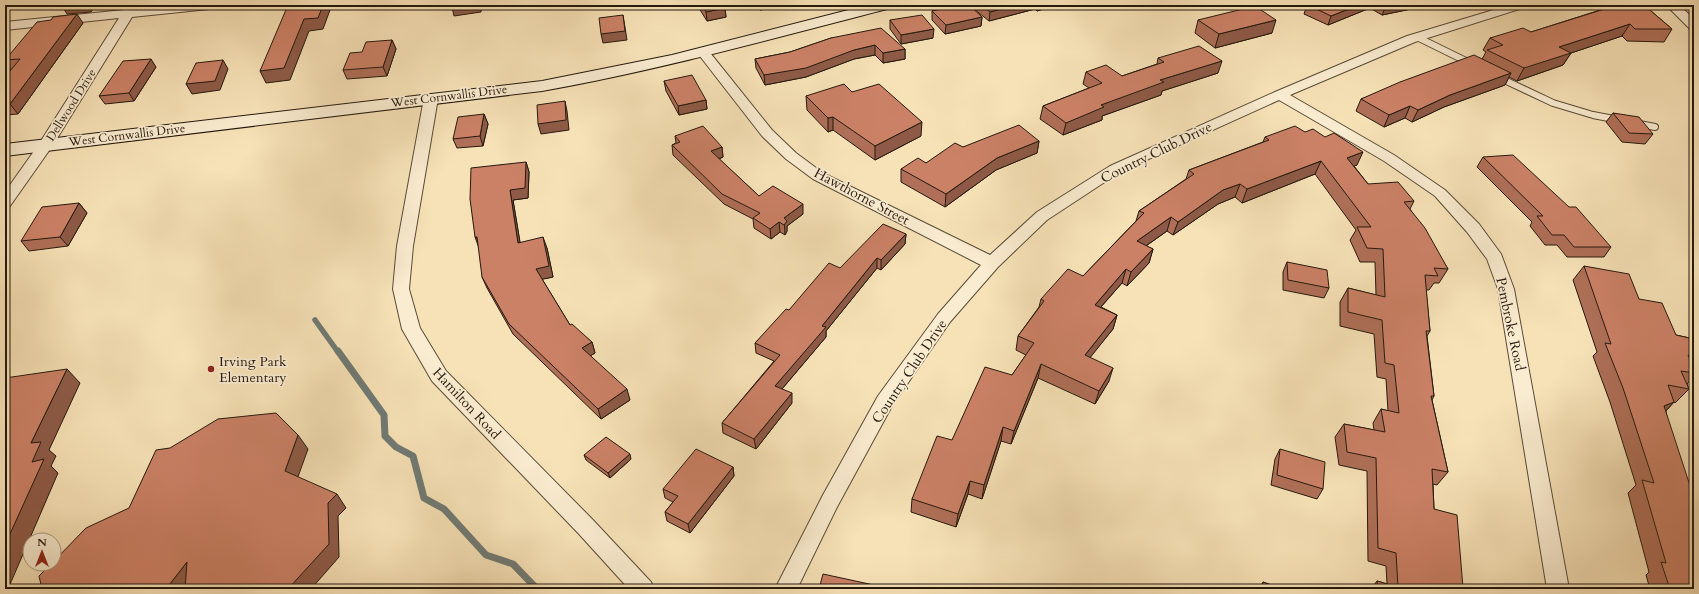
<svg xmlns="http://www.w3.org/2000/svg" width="1699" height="594" viewBox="0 0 1699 594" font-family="Cardo,serif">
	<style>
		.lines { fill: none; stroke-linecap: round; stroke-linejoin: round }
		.stream-far1 { stroke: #707a74; stroke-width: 5.5 }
		.stream { stroke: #707a74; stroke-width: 7 }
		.lane-casing { stroke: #594b38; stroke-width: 8 }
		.street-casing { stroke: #594b38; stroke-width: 2 }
		.secondary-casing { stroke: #24190d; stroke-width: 2 }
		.lane { stroke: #faecd0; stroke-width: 6 }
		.street { fill: #faecd0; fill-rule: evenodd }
		.secondary { fill: #faecd0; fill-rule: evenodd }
		.wall { fill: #af6f58; stroke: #24190d }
		.shaded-wall { fill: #8e5a47; stroke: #24190d }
		.building { fill: #cb8166; stroke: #24190d }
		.poi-dot { fill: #8f2418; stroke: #faecd0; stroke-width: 1.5 }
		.labels { text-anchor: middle; stroke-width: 3.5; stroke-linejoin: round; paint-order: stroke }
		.far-street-label { font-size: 12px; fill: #24190d; stroke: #faecd0 }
		.street-label { font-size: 14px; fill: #24190d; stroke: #faecd0 }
		.poi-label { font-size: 14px; fill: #24190d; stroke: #faecd0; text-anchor: start }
	</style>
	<rect width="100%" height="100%" fill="#f7e2b7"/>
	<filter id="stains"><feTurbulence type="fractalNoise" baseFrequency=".005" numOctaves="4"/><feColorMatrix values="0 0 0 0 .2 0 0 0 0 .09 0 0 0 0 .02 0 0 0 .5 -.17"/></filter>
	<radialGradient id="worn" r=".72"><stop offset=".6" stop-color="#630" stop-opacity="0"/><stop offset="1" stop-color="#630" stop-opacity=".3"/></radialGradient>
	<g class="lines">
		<path class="stream-far1" d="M315 320 338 352"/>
		<path class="stream" d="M338 351 384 415 385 436 396 447 413 456 424 498 444 509 486 555 513 564 537 589"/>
		<g class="lane-casing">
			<path id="lane" d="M1417 37 1472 64
				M1498 77 1553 103 1593 115 1619 120
				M1634 123 1655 127"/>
		</g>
		<g class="street-casing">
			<path id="street" d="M127 5H139L136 9 175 5H215L213 7 209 9 132 17 53 145 10 206 5 208V192L39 144 119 18 5 30V22L124 10Z
				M1510 5H1528L1526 7 1415 42 1290 95 1394 155 1445 190 1479 224 1501 254 1514 289 1569 589H1547L1498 289 1487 259 1467 232 1435 196 1384 161 1279 100 1120 172 1047 220 998 267 950 322 892 406 837 507 797 589H775L823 495 878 396 938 314 981 265 813 179 786 159 762 136 699 55 697 52 699 49H707L772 130 796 153 823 173 990 255 1037 212 1110 166 1275 92 1407 36Z
				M1666 5H1679L1694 19V30L1690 29Z
				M431 94 436 95 438 98 413 246 409 289 420 328 446 371 593 520 651 582 654 589H629L579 534 432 381 402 329 393 289 397 246 424 98 426 95Z"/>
		</g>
		<g class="secondary-casing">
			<path id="secondary" d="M868 5H894L891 8C775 38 660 70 542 91L5 156V144L542 81 672 55Z"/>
		</g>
		<use href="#lane" class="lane"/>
		<use href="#street" class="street"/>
		<use href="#secondary" class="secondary"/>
	</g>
	<path class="wall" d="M697 5H723L725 8 726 17 707 21Z
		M757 5H784V6L760 10Z
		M974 5H1056L1037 11 1035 9 989 21 974 9Z
		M1307 5H1413L1411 9 1382 15 1370 8 1328 25 1304 14Z
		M1601 5H1644L1672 29 1664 42 1627 41 1622 36 1571 53 1563 65 1517 81 1509 77 1505 85 1444 107 1412 122 1405 118 1384 127 1356 111 1361 99 1482 59 1486 52 1483 50 1490 38 1531 32 1597 11Z
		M932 11 982 17 981 26 945 34 932 20Z
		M51 20 83 23 18 114 5 115V77L11 69 5 61V60Z
		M890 20 933 38 901 44 890 29Z
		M1198 20 1272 33 1215 48 1195 33Z
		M831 38 905 49V59L883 63 875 55 854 59 806 77 765 85 756 68 755 59 790 52Z
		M392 40 396 49 387 76 347 79 343 70 362 52Z
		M1158 58 1218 73 1162 91 1161 95 1102 116V120L1063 135 1040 119 1043 106 1089 88 1083 84 1086 72 1122 76 1157 64Z
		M156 67 134 101 105 104 99 96Z
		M664 81 706 100 707 109 679 115 666 91Z
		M852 92 921 136 875 160 833 130 828 132 807 110 806 96Z
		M1613 113 1653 134 1645 144 1622 142 1606 122Z
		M484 114 488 124 483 146 457 148 453 139Z
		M675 136 722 147 723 157 719 159 759 196 803 214 787 226V231L785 235 780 232 771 239 754 228 753 219 724 204 673 155 672 145 676 143Z
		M1265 137 1357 165 1354 166 1368 184 1414 201 1410 209 1448 269 1439 283H1434L1429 290H1426L1430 331 1427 336 1434 396 1432 400 1448 472 1437 485 1433 484 1434 509 1463 588 1469 589H1371L1377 581 1387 584 1386 566 1368 561 1367 471 1339 465 1335 437 1344 424 1374 430 1373 423 1381 409 1388 411 1386 379 1377 377 1374 334 1340 326V302L1348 288 1376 295 1375 262H1360L1350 240 1356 230 1315 174 1242 203 1235 197 1218 204 1173 235 1167 231 1146 246 1153 249 1149 263 1127 286 1122 283 1101 307 1117 315 1113 329 1090 357 1109 381 1095 404 1038 378 1011 444 1001 441 982 499 968 494 956 527 911 512 912 499 952 440 1012 375 1026 355 1016 350 1018 336 1039 307 1041 299 1083 276 1136 221 1139 211 1186 179 1189 170 1263 142Z
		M1039 141 1037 153 996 170 945 207 901 182V169L926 163 963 147Z
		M1483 157 1611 247 1604 257H1567L1557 245H1545L1530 226 1532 222 1477 167Z
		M526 162 529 172 528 198 513 200 520 243 547 248 553 277 542 279 570 325 592 342 595 353 590 356 630 400 601 419 513 334 487 288 482 277Z
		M79 203 87 213 68 246 29 251 21 241Z
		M906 234 905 244 881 270 877 268 826 331V337L782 389 792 403 756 449 723 433 722 423 774 361 756 353 755 343 789 310 840 268Z
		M1287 262 1329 288 1324 298 1283 290V272Z
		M1584 266 1639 299 1676 335 1694 339V376L1687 384 1689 389 1675 403 1674 402 1666 411 1694 589H1650L1646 575 1649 572 1628 493 1636 485 1610 402 1593 356 1597 352 1573 280Z
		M1280 449 1323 489 1317 499 1271 485 1275 459Z
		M584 455 631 459 610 478 586 460Z
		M733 467 734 476 690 533 667 521 665 512 673 502 665 498 663 489Z
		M1263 582 1282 589H1259Z"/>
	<path class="shaded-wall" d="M71 5H96L91 12 67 14 62 6Z
		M323 5H328L330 10 323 29 309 31 290 80 266 83 260 71 304 19Z
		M465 5H482L481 12 454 16 452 7Z
		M760 5H784V6L760 10Z
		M1017 5H1035V9L989 21 990 12Z
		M1038 5H1056L1037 11Z
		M1359 5H1371L1370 8 1328 25 1331 16Z
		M1390 5H1413L1411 9 1382 15 1386 6Z
		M725 8 726 17 707 21 706 12Z
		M77 14 83 23 18 114 10 104Z
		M623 15 627 40 603 43 601 34Z
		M982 17 981 26 945 34 946 25Z
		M1276 20 1272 33 1215 48 1219 34Z
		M1630 24 1622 36 1571 53 1563 65 1517 81 1524 68 1559 47Z
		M934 29 933 38 901 44V35Z
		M392 40 396 49 387 76 383 67Z
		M875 45V55L854 59 806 77 765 85 764 75 854 50Z
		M905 49V59L883 63V53Z
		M151 59 156 67 134 101 129 93Z
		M223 60 228 69 220 90 192 94 186 84Z
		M1222 61 1218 73 1162 91 1161 95 1102 116V120L1063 135 1066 123 1101 105 1160 80Z
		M1511 73 1505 85 1444 107 1412 122 1418 110 1450 95Z
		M706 100 707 109 679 115 678 106Z
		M565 101 567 111 569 130 541 134 538 124Z
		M1410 106 1405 118 1384 127 1389 115Z
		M484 114 488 124 483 146 480 136Z
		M833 117V130L828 132V118Z
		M922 122 921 136 875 160V146Z
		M1039 141 1037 153 996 170 945 207 946 194 997 158Z
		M722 147 723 157 712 161 711 151Z
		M1363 152 1357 165 1341 172 1347 158Z
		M1321 161 1315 174 1242 203 1247 189Z
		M526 162 529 172 528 198 513 200 522 254 518 243 510 190Z
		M1240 184 1235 197 1218 204 1173 235 1178 222 1223 190Z
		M79 203 87 213 68 246 60 237Z
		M803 204V214L787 226V231L785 235 784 218Z
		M1171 217 1167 231 1133 255 1137 241Z
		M779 222 780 232 771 239 770 229Z
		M906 234 905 244 881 270V260Z
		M475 237H477L479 248Z
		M543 237 547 248 553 277 539 280 536 269Z
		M1153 249 1149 263 1127 286 1131 272Z
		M877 258V268L826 331V337L776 396 775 386 822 326Z
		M1126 269 1122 283 1091 318 1095 305Z
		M1117 315 1113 329 1081 369 1085 355Z
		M592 342 595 353 585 359 582 348Z
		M1041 364 1038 378 1011 444 1014 431Z
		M1113 368 1109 381 1095 404 1099 391Z
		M67 369 80 383 49 450 56 456 51 466 58 473 8 589H5V545L31 443Z
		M627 389 630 400 601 419 598 409Z
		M792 393V403L756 449 754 439Z
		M1674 402 1661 416 1664 406Z
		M1003 427 1001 441 982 499 984 485Z
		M298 435 308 449 295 485 285 471Z
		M630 454 631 459 610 478 608 473Z
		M733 467 734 476 690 533 688 524Z
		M970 481 968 494 956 527 958 514Z
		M337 494 346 508 338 516 339 557 311 589H288L328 503Z
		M187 562 190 589H166Z"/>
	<path class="building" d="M288 5H323L318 18 304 19 284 68 260 71Z
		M452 5H465L452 7Z
		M702 5H723L725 8 706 12Z
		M959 5H969L982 17 946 25 932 11Z
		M981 5H1017L990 12Z
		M1308 5H1359L1331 16Z
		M1609 5H1644L1672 29H1635L1630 24 1559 47 1571 53 1524 68 1487 50 1503 45 1490 38 1523 28 1531 32 1611 7Z
		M1255 6 1276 20 1219 34 1198 20Z
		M77 14 10 104 5 105V77L20 59 5 60 37 22 51 20 53 17Z
		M623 15 625 31 601 34 599 18Z
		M922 15 934 29 901 35 890 20Z
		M881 28 905 49 883 53 875 45 854 50 806 68 764 75 755 59 790 52 831 38Z
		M392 40 383 67 343 70 350 53 362 52 366 42Z
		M1199 46 1222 61 1160 80 1164 82 1101 105 1104 107 1066 123 1043 106 1102 83 1086 72 1106 65 1122 76 1164 62 1158 58Z
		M1474 55 1511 73 1450 95 1418 110 1410 106 1389 115 1361 99 1400 82Z
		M151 59 129 93 99 96 123 61Z
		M223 60 215 81 186 84 196 63Z
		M692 75 706 100 678 106 664 81Z
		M844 84 852 92 879 84 922 122 875 146 833 117 828 118 806 96Z
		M565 101 566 120 538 124 537 105Z
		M1613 113 1639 117 1653 134 1629 133Z
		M484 114 480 136 453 139 458 117Z
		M1019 125 1039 141 997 158 946 194 901 169 918 158 926 163 955 143 963 147Z
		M703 126 722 147 711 151 759 196 773 186 803 204 784 218 787 221 784 225 779 222 770 229 753 218 760 213 722 194 672 145 680 142 675 136Z
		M1295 126 1305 132 1313 129 1325 137 1334 133 1363 152 1347 158 1368 184 1398 182 1414 201 1404 202 1425 228 1448 269 1434 268 1438 276 1425 275 1430 331H1426L1434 396H1431L1448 472 1432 469 1434 509 1457 515 1463 588 1469 589H1378L1377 581 1398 587 1396 553 1378 548 1376 458 1347 452 1344 424 1385 432 1381 409 1399 413 1394 365 1385 363 1382 320 1348 312V288L1385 297 1383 249 1367 248 1357 227H1371L1321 161 1247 189 1240 184 1223 190 1178 222 1171 217 1137 241 1153 249 1131 272 1126 269 1095 305 1117 315 1085 355 1113 368 1099 391 1041 364 1014 431 1003 427 984 485 970 481 958 514 912 499 937 436 952 440 985 367 1012 375 1034 343 1018 336 1044 301 1041 299 1068 269 1083 276 1144 213 1139 211 1194 174 1189 170 1269 140 1265 137Z
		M1513 155 1569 207H1576L1611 247H1574L1564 235H1552L1537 216H1543L1483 157Z
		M526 162 525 188 510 190 518 243 543 237 549 266 536 269 570 325 572 324 592 342 582 348 627 389 598 409 509 324 482 277 477 237H475L470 199 471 168Z
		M79 203 60 237 21 241 42 207Z
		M883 224 906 234 881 260 877 258 822 326 826 327 775 386 792 393 754 439 722 423 780 355 755 343 786 309 789 310 829 263 840 268Z
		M1287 262 1327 270 1329 288 1288 280Z
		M1584 266 1629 274 1639 299 1662 303 1676 335 1694 339V357L1688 355 1694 368V373L1681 371 1689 389 1668 385 1674 402 1664 406 1694 498V589H1670L1661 562 1666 563 1642 480 1654 483 1623 388 1605 343 1611 344Z
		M67 369 31 443 41 442 32 462 44 459 5 545V378Z
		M276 413 298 435 285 471 337 494 328 503 329 544 288 589H185L187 562 166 589H42L39 576 51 564H54V561L86 528 129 508 156 450 170 448 218 419Z
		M606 437 630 454 608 473 584 455Z
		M696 449 733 467 688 524 665 512 678 496 663 489Z
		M1280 449 1325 462 1323 489 1277 475Z
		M823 574 883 587 882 589H819Z
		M1263 582 1282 589H1262Z"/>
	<circle class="poi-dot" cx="211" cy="369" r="4"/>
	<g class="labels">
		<g class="far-street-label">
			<text transform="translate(449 96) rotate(-7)" y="4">West Cornwallis Drive</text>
			<text transform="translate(71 105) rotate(-58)" y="4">Dellwood Drive</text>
			<text transform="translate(127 135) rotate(-7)" y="4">West Cornwallis Drive</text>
		</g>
		<g class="street-label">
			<text transform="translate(1156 152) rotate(-26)" y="5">Country Club Drive</text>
			<text transform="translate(862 196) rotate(28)" y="5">Hawthorne Street</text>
			<text transform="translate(1511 324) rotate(78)" y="5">Pembroke Road</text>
			<text transform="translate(909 371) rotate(-56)" y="5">Country Club Drive</text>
			<text transform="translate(467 403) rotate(47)" y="5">Hamilton Road</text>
		</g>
		<g class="poi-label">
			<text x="219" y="366">Irving Park<tspan x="219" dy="16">Elementary</tspan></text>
		</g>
	</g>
	<rect width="1699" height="594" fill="none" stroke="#f7e2b7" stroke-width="20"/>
	<rect x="6" y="6" width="1687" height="582" fill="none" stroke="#24190d" stroke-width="2"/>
	<rect x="10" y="10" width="1679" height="574" fill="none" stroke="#24190d"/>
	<g transform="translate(42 552)"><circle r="19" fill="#faecd0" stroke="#a49882"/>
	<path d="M0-3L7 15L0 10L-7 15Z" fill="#8f2418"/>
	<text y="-6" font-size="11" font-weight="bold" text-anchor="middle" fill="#24190d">N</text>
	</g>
	<rect width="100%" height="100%" filter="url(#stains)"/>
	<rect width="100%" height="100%" fill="url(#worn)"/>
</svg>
